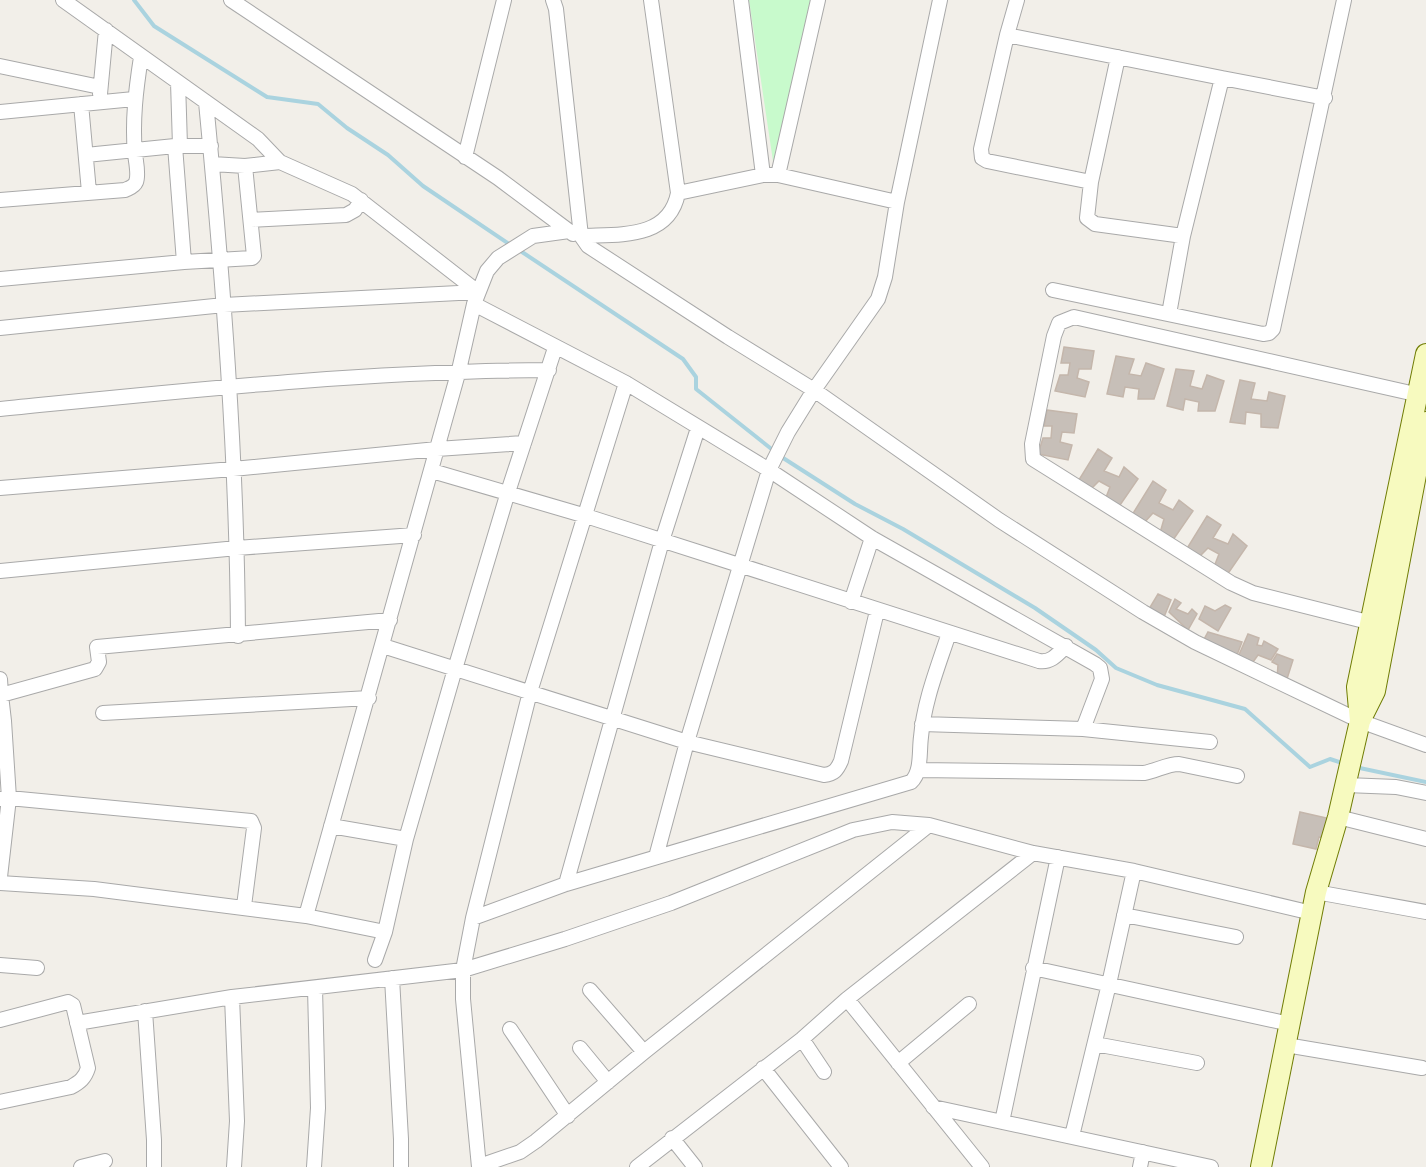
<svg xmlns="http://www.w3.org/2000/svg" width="1426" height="1167" viewBox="0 0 1426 1167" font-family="Ubuntu,sans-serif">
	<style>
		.park { fill: #c8facc }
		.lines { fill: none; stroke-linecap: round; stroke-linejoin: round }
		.stream { stroke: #aad3df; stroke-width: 4 }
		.building { fill: #c7bfb8; stroke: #c4b6ab; stroke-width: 1.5 }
		.street-casing { stroke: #a9a9a9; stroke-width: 16 }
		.secondary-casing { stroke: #707d05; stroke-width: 22 }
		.street { stroke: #fff; stroke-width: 14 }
		.secondary { stroke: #f7fabf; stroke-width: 20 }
	</style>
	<rect width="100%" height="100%" fill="#f2efe9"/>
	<path class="park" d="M749 0H812L774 168Z"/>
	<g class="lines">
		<path class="stream" d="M134 0 154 26 267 97 318 104 347 128 388 155 423 186 512 246
			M519 250 683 359 696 377V389L774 451
			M780 456 855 504 903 529 1035 608 1096 650 1116 668 1157 685 1245 709 1310 767 1330 759 1345 764
			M1355 767 1426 782"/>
	</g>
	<path class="building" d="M1064 347 1094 351 1091 369H1079L1077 378 1089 382 1085 397 1055 391 1060 375H1068L1070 363H1061Z
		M1116 356 1134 359 1129 374 1141 376 1146 363 1164 369 1154 399H1138L1139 389 1125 387 1123 397 1107 394Z
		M1176 369 1194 371 1190 386 1202 389 1207 375 1224 381 1215 411H1198L1199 402 1185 399 1183 410 1167 406Z
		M1240 380 1255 383 1251 399 1267 401 1269 392 1285 396 1278 428 1261 427V414L1246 412 1245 424 1230 422Z
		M1047 410 1077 414 1074 433 1062 432 1060 442 1072 445 1068 460 1038 454 1043 438H1051L1052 426H1044Z
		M1098 449 1112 458 1104 471 1119 477 1124 467 1138 479 1118 508 1105 500 1110 487 1099 481 1089 491 1077 483Z
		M1153 481 1166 490 1159 503 1173 510 1179 500 1193 511 1173 540 1160 533 1164 519 1153 513 1143 524 1132 515Z
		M1207 516 1221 525 1213 538 1228 544 1233 534 1247 546 1227 575 1214 567 1219 554 1208 548 1198 558 1186 550Z
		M1158 594 1171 600 1164 617 1149 609Z
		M1175 599 1181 603 1176 609 1188 614 1192 609 1197 614 1188 630 1169 612Z
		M1225 605 1231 608 1218 631 1199 619 1205 606 1215 611Z
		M1208 632 1242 642 1237 655 1202 643Z
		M1248 634 1259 638 1257 645 1262 646 1264 641 1278 649 1271 660 1258 655 1253 662 1238 657Z
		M1277 654 1293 660 1286 682 1277 678 1278 665 1272 662Z
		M1300 812 1331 819 1326 838 1319 837 1316 849 1293 844Z"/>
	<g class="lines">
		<g class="street-casing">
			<path id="street" d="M63 0 258 139 280 162 352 194 478 292
				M231 0 498 178 573 234
				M553 0 556 9 581 236 588 246 728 337 814 390 999 520 1143 612 1195 642 1360 721 1426 745
				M741 0 763 175
				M1007 35 1017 0
				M1118 57 1091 182 1087 218 1095 224 1183 236
				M0 66 100 87
				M100 94 106 30
				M206 102C223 279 237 457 238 636
				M81 104 89 192
				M0 112 134 99
				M180 146H211
				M86 155 175 146
				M465 157 504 0
				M212 164 245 166 280 162
				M778 175 818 0
				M1091 182 987 161 982 158 981 149 1007 35 1222 78
				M678 193 763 175H778L897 202
				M0 200 125 190C129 188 134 187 136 182 139 175 136 162 135 154 132 121 136 89 141 57
				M251 220 346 215 355 210 361 200
				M581 236C618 234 669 240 678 193L651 0
				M184 262 252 258 254 256 245 166
				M0 279 184 262 175 146H180L178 82
				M1053 290 1263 334 1269 333 1273 329 1344 0
				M474 304 626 383 769 470 872 538 1095 664 1100 668 1102 679 1083 729
				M1169 314 1183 236 1222 78 1325 98
				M0 328 224 305 478 292
				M0 409C182 391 365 371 549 370
				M432 471 586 516 1039 661C1051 663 1058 654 1066 646
				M0 488 233 469 437 449 524 443
				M0 571 237 548 414 535
				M851 602 872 538
				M1376 624 1253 593 1231 583 1033 459 1032 444 1054 336 1059 323 1074 317 1424 396
				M383 646 687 742 824 775C834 774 837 770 841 761L877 611
				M0 679 1 695
				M103 713 369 698
				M0 722 4 721 1 695 95 669 99 662 97 647 390 620
				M922 724 1083 729 1210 742
				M918 770 1144 773C1156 771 1167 764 1179 764L1237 776
				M1346 785 1396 787 1426 793
				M0 799 9 798 251 821 254 828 244 906
				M1338 817 1426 839
				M331 826 406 839
				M656 857 687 742 769 470 788 432 814 390 878 299 885 277 897 202 940 0
				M0 877 9 798 4 721
				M0 883 94 889 306 916 459 370 474 304 487 271 498 258 533 236 569 231
				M566 884 662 541 698 428
				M1316 892 1426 912
				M1124 915 1236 937
				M306 916 385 932
				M473 918 566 884 911 782C922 772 919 751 921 737 924 701 938 667 949 633
				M375 960 385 932 406 839 455 669 508 492 555 348
				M0 965 37 968
				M1033 968 1290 1024
				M392 978 401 1139V1167
				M590 990 644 1052
				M232 997 237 1121 234 1167
				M847 999 982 1167
				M145 1011 154 1140V1167
				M0 1020 68 1002 73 1005 88 1068C85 1078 80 1082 71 1087L0 1102
				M77 1023 232 997 463 970 473 918 530 692 626 383
				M510 1029 568 1116
				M802 1039 824 1072
				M1095 1044 1197 1063
				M1286 1045 1422 1068
				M580 1048 608 1082
				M898 1063 969 1004
				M763 1068 841 1167
				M933 1107 1211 1167
				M1002 1122 1058 857
				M1072 1136 1109 984 1134 871
				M672 1138 695 1167
				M479 1166 520 1152 536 1141 644 1052 929 825
				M81 1167 105 1161
				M314 1167 318 1108 315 988
				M479 1167 463 999V970L565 939 671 903 853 830 892 822 929 825 1033 853 1134 871 1312 913
				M637 1167 802 1039 847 999 1033 853
				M1140 1167 1143 1152"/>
		</g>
		<g class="secondary-casing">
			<path id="secondary" d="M1360 721 1357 687 1426 354
				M1261 1167 1316 892 1338 817 1360 721 1375 691 1426 422"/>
		</g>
		<use href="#street" class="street"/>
		<use href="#secondary" class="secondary"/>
	</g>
</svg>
